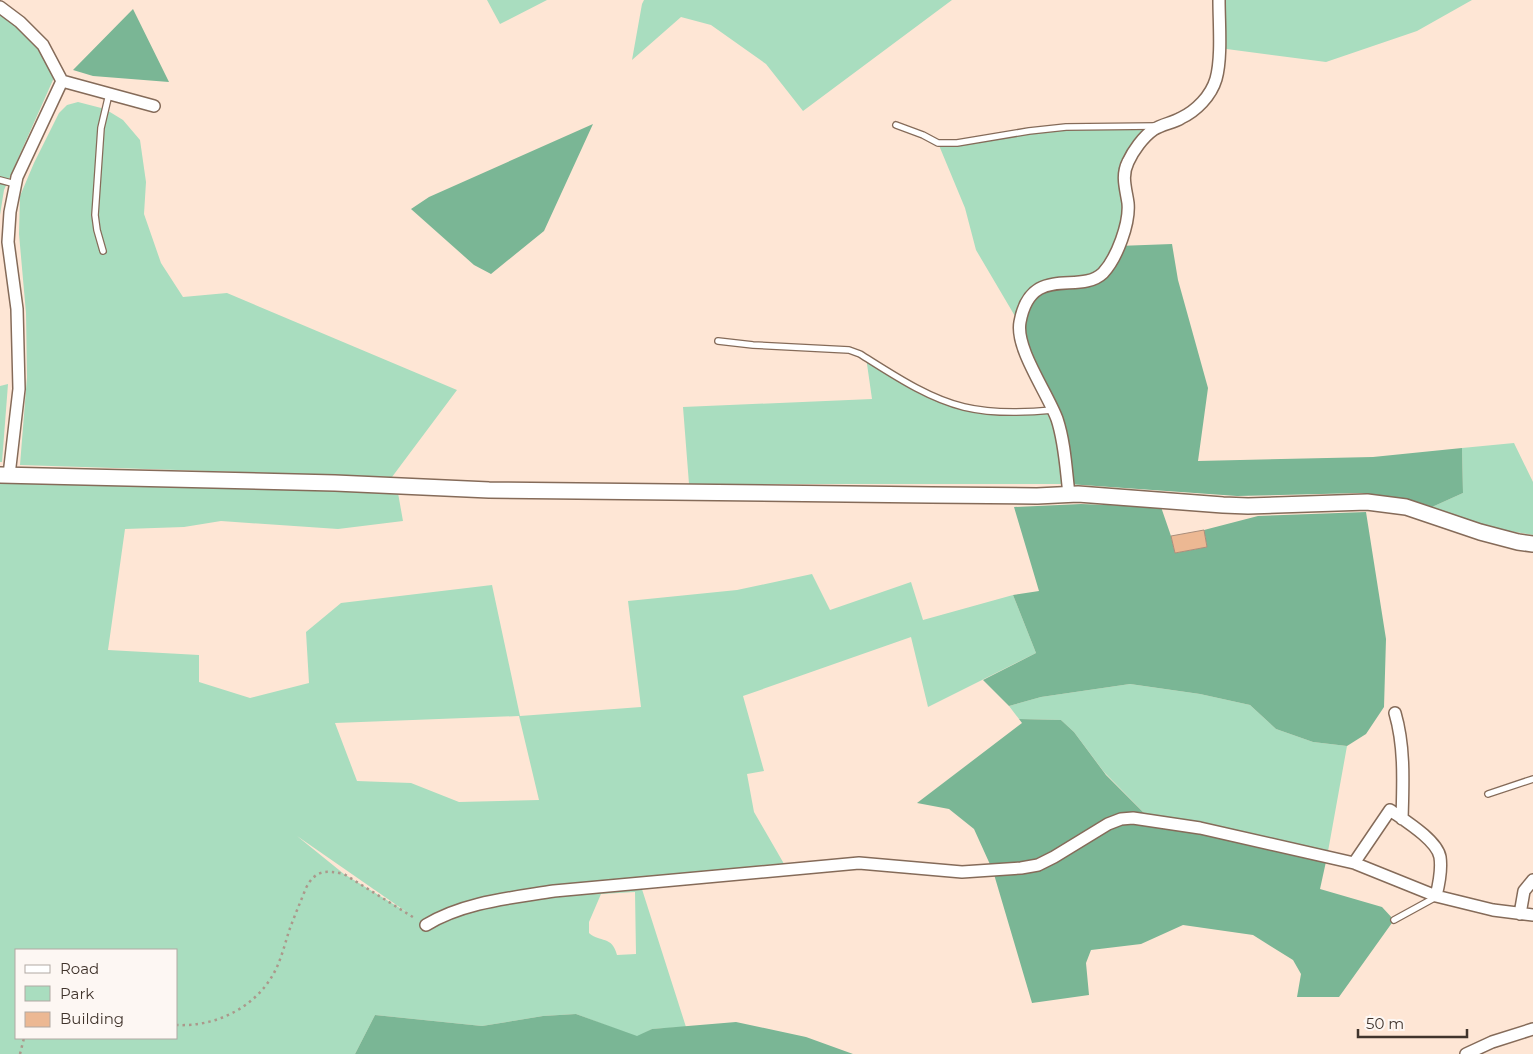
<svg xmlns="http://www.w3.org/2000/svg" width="1533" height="1054" viewBox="0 0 1533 1054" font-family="Montserrat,sans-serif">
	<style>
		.green { fill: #a9ddbf; fill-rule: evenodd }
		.forest { fill: #7ab695 }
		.building { fill: #ecb893; stroke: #aa8e7b }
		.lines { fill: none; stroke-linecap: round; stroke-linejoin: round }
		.service-casing { stroke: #856b59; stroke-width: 8 }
		.minor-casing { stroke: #856b59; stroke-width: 14 }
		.tertiary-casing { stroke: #856b59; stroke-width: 18 }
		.path { stroke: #ab988b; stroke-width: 2.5; stroke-dasharray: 2.5 4; stroke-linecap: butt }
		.service { stroke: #fff; stroke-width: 5.5 }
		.minor { stroke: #fff; stroke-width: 11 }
		.tertiary { stroke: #fff; stroke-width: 15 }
	</style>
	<rect width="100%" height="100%" fill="#fee6d5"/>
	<path class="green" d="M487 0H547L500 24Z
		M644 0H952L803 111 766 64 711 25 681 17 632 60 642 4Z
		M1219 0H1472L1417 31 1326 62 1219 48Z
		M0 7 20 22 57 71 4 190 0 215Z
		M78 102 105 109 123 120 140 140 146 182 144 214 161 263 183 297 227 293 457 390 392 477 20 465 27 377 26 313 19 234 20 196 34 163 59 113 67 105Z
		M1163 126 1127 163 1128 203 1107 267 1019 323 976 250 965 208 938 143 1029 131Z
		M866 357 931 396 987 411 1053 410 1068 484H689L683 407 872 399Z
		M8 384 2 462H0V386Z
		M1514 443 1533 482V535L1490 528 1432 507 1463 493 1462 448Z
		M0 481 398 493 403 521 338 529 221 521 184 527 125 529 108 650 199 655V682L250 698 309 683 306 632 341 603 492 585 520 716 641 707 628 601 737 590 812 574 830 610 911 582 923 620 1013 595 1036 653 928 707 911 637 743 696 764 771 747 774 754 812 787 869 640 883 686 1027 652 1029 637 1037 576 1014 543 1016 482 1026 375 1015 355 1054H0ZM519 716 539 800 459 802 411 783 357 781 335 723ZM297 836 408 913 344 874ZM635 892 636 954 617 955C612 935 600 943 589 933V922L601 894ZM16 950H176V1038H16Z
		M1130 684 1200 694 1250 705 1276 729 1313 742 1347 746 1327 857 1151 820 1104 772 1074 732 1061 720 1019 719 1009 706 1041 697Z"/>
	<path class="forest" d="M133 9 169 82 93 76 73 70Z
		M593 124 544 231 491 274 474 265 411 209 429 197Z
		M1172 244 1178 280 1208 388 1198 461 1373 457 1462 448 1463 493 1432 507 1402 499 1362 493 1237 496 1068 484 1061 440 1019 335 1035 292 1095 278 1118 246Z
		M1081 504 1161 507 1171 536 1175 553 1207 547 1204 530 1258 516 1366 512 1386 639 1384 707 1366 734 1347 746 1313 742 1276 729 1250 705 1200 694 1130 684 1041 697 1009 706 983 680 1036 653 1013 595 1039 591 1014 507Z
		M1019 719 1061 720 1074 732 1106 775 1151 820 1327 857 1320 889 1382 907 1394 920 1339 997H1297L1301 974 1293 960 1253 935 1183 925 1141 944 1091 950 1086 963 1089 995 1032 1003 993 871 974 829 949 809 917 803 1022 723Z
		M576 1014 637 1036 652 1029 736 1022 806 1037 853 1054H355L375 1015 482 1026 543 1016Z"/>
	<path class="building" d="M1204 530 1207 547 1175 553 1171 536Z"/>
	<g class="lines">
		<g class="service-casing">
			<path id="service" d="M896 125 923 135 938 143H957L1029 131 1066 127 1156 126
				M0 180 15 184
				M103 251 97 230 95 215 101 128 109 94
				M718 341 753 345 849 350 860 354C892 374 927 398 964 407 993 414 1023 413 1053 410
				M1488 794 1533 779
				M1394 920 1436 897"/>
		</g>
		<g class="minor-casing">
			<path id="minor" d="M0 7 20 22 43 45 62 81 154 106
				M9 475 19 389 17 309 8 242 10 212 17 177 62 81
				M1069 494C1066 470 1065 443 1057 419 1047 392 1015 348 1020 322 1031 262 1079 296 1103 273 1117 258 1130 223 1128 203 1126 189 1121 176 1128 162 1133 151 1143 137 1153 130 1162 124 1173 123 1181 118 1196 111 1211 96 1216 79 1222 58 1219 23 1219 0
				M1395 713C1405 747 1403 784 1402 819
				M1354 863 1390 810C1404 820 1437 840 1440 857 1442 870 1439 884 1436 896
				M1520 914 1524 891 1533 880
				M426 925C464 902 511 898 554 891L859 863 962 872 1021 868 1038 865 1054 857 1108 824 1121 819 1133 818 1200 828 1354 863 1436 896 1493 910 1533 915
				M1466 1054 1492 1042 1533 1029"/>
		</g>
		<g class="tertiary-casing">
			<path id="tertiary" d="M0 475 335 483 489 490 931 495 1037 496 1078 494 1223 505 1248 506 1367 502 1406 507 1480 532 1518 542 1533 544"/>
		</g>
		<path class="path" d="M176 1025C213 1027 251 1010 271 978 280 964 284 947 289 931 294 917 300 903 306 888 315 870 326 870 344 874L416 919
			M20 1054 24 1038"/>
		<use href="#service" class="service"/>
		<use href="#minor" class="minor"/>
		<use href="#tertiary" class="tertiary"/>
	</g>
	<rect x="15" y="949" width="162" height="90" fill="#fdf7f3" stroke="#b1a9a3"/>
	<rect x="25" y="965" width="25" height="8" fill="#ffffff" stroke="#b1a9a3"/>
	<text x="60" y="974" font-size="15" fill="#40342c">Road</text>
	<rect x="25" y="986" width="25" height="15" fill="#a9ddbf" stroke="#b1a9a3"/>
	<text x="60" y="999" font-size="15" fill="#40342c">Park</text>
	<rect x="25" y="1012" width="25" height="15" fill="#ecb893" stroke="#b1a9a3"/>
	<text x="60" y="1024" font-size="15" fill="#40342c">Building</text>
	<path d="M1358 1029v8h109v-8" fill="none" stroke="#40342c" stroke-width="2.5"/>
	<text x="1366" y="1029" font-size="15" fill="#40342c" stroke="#fdf7f3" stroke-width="4" paint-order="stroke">50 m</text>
</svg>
